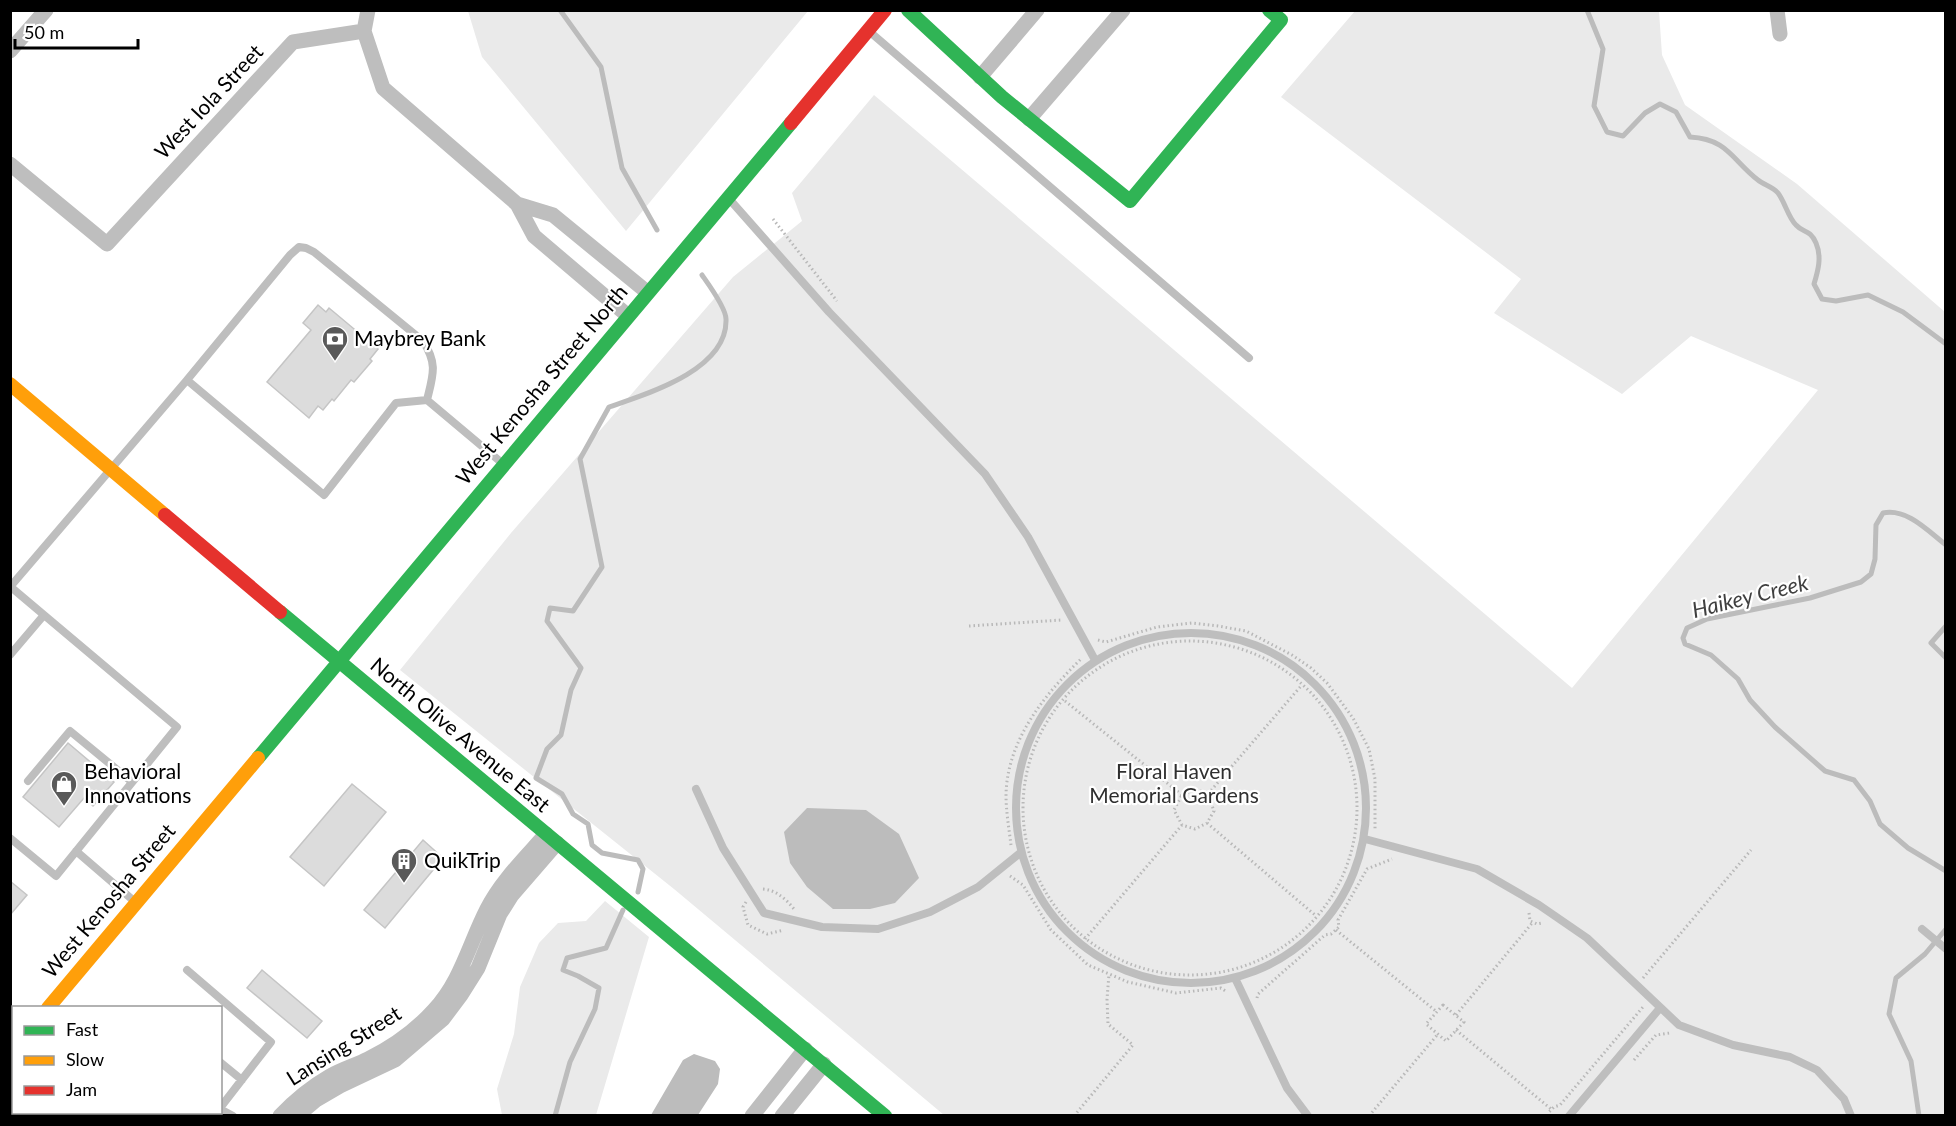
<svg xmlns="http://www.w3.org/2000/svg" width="1956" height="1126" viewBox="0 0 1956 1126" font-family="Lato,sans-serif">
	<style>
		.green { fill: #eaeaea }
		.water { fill: #bcbcbc }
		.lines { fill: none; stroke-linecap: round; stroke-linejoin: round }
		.stream { stroke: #bcbcbc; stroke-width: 5 }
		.building { fill: #dcdcdc; stroke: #c5c5c5; stroke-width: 1.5 }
		.path { stroke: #b8b8b8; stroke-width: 3; stroke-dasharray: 1.5 3; stroke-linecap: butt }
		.lane { stroke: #bebebe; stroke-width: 8 }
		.street { stroke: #bebebe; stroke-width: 15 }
		.fast { stroke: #30b455; stroke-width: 14 }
		.slow { stroke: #ff9f0a; stroke-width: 14 }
		.jam { stroke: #e5322d; stroke-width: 14 }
		.labels { text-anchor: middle; stroke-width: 4.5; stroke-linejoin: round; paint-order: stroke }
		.street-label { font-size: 21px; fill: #000; stroke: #fff }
		.poi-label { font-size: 21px; fill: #000; stroke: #fff; text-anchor: start }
		.park-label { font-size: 21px; fill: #2f2f2f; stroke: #fff }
		.water-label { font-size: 22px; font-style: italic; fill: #404040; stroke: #fff }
	</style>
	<rect width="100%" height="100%" fill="#fff"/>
	<path class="green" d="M468 11V10L808 11 626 231 482 57Z
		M1355 11H1659L1662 55 1685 105 1797 184 1945 312V1115H944L674 889 400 670 511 533 733 277 802 221 792 193 874 95 1572 688 1818 390 1691 336 1622 394 1494 313 1521 279 1281 97Z
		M605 901 649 937 596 1115H502L497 1089 514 1034 520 987 539 943 558 923 586 921Z"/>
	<path class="water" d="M807 808 866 810 899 834 919 878 895 903 870 909H833L807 887 790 863 784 832Z
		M694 1054 715 1061 720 1069 718 1084 698 1115H651L683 1060Z"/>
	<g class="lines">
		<path class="stream" d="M560 10 601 67 622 168 657 230
			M1587 10 1603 49 1594 106 1607 132 1623 136 1645 113 1660 104 1676 112 1690 137C1728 139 1732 160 1758 180 1764 185 1773 187 1778 193 1785 202 1788 217 1796 225 1803 233 1810 229 1816 243 1822 257 1818 271 1814 284L1822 299 1836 301 1868 295 1903 312 1946 344
			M1946 545C1928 531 1907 508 1883 513L1876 525 1875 559 1871 574 1861 582 1810 598 1707 619 1687 628 1683 638 1685 644 1711 655 1738 679 1750 700 1775 727 1825 771 1854 780 1870 801 1880 824 1908 848 1946 871
			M1946 626 1931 643 1946 658
			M638 892 643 869 638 860 602 853 592 845 588 824 573 814 562 794 536 778 547 749 561 735 571 690 581 668 547 621 550 608 573 611 602 567 580 459 609 407C647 394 728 370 726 319 726 308 709 285 702 275
			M555 1116 570 1062 595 1009 599 988 578 976 563 970 567 958 606 948 623 910
			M1919 1116 1911 1061 1889 1014 1896 978 1925 954 1946 929"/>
	</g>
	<path class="building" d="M318 305 326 312 329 308 378 349 370 359 372 361 354 382 351 380 334 401 332 399 323 410 318 406 309 418 267 382 311 330 303 323Z
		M68 743 114 782 93 806 84 798 59 827 23 797Z
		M352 784 386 812 324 886 290 857Z
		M423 840 443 858 385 928 364 910Z
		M10 881 27 895 10 915Z
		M262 970 322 1021 307 1038 247 988Z"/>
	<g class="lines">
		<path class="path" d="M773 219 837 301
			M969 626 1061 620
			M1098 640 1106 642 1157 627 1192 623 1218 626 1246 631 1292 655 1311 668 1327 683 1353 718 1369 749 1375 779V829
			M1023 808a167 167 0 1 1 334 0a167 167 0 1 1-334 0Z
			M1065 701 1182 795
			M1208 794 1214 811 1207 823 1195 829 1182 825 1174 810 1182 795 1195 789 1208 794 1301 686
			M1207 823 1315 915
			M1011 845C1009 829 1006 811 1006 795 1007 740 1045 694 1082 658
			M1010 876 1023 885 1051 930 1088 965 1128 982 1176 993 1221 988 1227 992
			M763 889C776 890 786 899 794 909
			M746 902 743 907 748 925 767 934 784 930
			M1529 913 1530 921 1537 924 1542 923
			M1336 930 1437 1012
			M1085 939 1182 825
			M1643 978 1751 850
			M1257 998 1258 994 1325 935 1331 934 1339 927 1338 920 1367 869 1392 859
			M1443 1005 1464 1022 1446 1041 1426 1024Z
			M1456 1015 1533 922
			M1456 1030 1551 1109
			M1634 1060 1656 1035 1670 1033
			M1074 1116 1133 1045 1108 1024 1107 999 1109 974
			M1369 1116 1438 1034
			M1549 1116V1112L1554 1107 1560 1105 1643 1007"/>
		<path class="lane" d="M870 32 1249 358
			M731 201 829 312 985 474 1028 537 1095 660
			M187 380 290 255 299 247 306 248 314 252 423 341C438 364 433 375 427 400
			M10 587 187 380 324 495 396 403 427 400 502 463
			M12 588 44 615
			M1016 808a175 175 0 1 1 350 0a175 175 0 1 1-350 0Z
			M10 655 44 615 177 727 56 876 10 838
			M28 781 70 731 132 782
			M696 789 723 848 764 913 822 927 878 929 930 912 978 887 1020 853
			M1365 839 1477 869 1539 905 1587 938 1679 1025 1733 1045 1790 1057 1817 1070 1844 1099 1851 1116
			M76 851 134 901
			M1922 929 1946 949
			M187 970 271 1042 220 1108
			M1235 978 1287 1088 1308 1116
			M10 1025 14 1027
			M220 1062 242 1080
			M10 1072 14 1075
			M220 1109 233 1116
			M73 1112 76 1116
			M42 1116 44 1112
			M1569 1116 1660 1008"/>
		<path class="street" d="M368 10 364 31 383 88 517 204 534 236 627 315
			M1777 10 1780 34
			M10 51 46 10
			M980 77 1037 10
			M1029 119 1123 10
			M10 164 107 244 293 42 364 31
			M517 204 553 215 647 292
			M280 1116C295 1100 311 1087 330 1076 342 1069 356 1065 368 1059 392 1047 416 1030 434 1010 461 981 469 944 487 909 501 881 526 857 546 834
			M297 1116 316 1100 340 1086 395 1060 443 1019 461 995 478 968 500 914 512 895 557 843
			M752 1116 805 1049
			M782 1116 824 1064"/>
		<path class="fast" d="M908 10 1002 97 1130 201 1281 20 1269 10
			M280 612 885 1116
			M258 758 791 123
			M10 1052 14 1049"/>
		<path class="slow" d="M10 384 165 515
			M48 1008 258 758"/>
		<path class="jam" d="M791 123 885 10
			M165 515 280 612"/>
	</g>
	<defs>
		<g id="bank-pin" transform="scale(1.35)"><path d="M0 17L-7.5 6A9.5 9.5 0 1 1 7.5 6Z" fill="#595959" stroke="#fff"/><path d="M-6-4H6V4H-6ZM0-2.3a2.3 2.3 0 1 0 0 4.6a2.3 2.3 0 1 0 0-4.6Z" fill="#fff"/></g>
		<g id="shop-pin" transform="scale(1.35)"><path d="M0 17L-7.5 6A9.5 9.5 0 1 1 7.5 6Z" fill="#595959" stroke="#fff"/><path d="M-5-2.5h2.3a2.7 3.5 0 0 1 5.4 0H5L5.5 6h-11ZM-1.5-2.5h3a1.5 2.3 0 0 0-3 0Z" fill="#fff"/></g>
		<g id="building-pin" transform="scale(1.35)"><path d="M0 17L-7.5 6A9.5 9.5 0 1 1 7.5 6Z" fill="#595959" stroke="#fff"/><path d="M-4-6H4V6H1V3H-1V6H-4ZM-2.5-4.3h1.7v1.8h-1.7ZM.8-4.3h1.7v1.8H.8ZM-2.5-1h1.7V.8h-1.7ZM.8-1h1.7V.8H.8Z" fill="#fff"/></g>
	</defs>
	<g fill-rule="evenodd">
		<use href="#bank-pin" x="335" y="339"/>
		<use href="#shop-pin" x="64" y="784"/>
		<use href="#building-pin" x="404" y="861"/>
	</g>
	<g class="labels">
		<g class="street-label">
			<text transform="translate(209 102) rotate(-47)" y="7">West Iola Street</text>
			<text transform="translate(542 385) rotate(-50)" y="7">West Kenosha Street North</text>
			<text transform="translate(460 735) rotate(40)" y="7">North Olive Avenue East</text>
			<text transform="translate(109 901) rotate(-50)" y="7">West Kenosha Street</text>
			<text transform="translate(344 1046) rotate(-32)" y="7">Lansing Street</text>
		</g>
		<g class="poi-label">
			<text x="354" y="346">Maybrey Bank</text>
			<text x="84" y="779">Behavioral<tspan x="84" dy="24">Innovations</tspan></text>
			<text x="424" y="868">QuikTrip</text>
		</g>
		<g class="park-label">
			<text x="1174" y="779">Floral Haven<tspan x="1174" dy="24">Memorial Gardens</tspan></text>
		</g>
		<g class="water-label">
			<text transform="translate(1750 596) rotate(-14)" y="8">Haikey Creek</text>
		</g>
	</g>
	<rect width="1956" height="1126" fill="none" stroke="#000000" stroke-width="24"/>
	<rect x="12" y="1006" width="210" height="108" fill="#ffffff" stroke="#999999" stroke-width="1.5"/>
	<rect x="24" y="1026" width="30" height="9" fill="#30b455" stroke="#999999" stroke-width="1.5"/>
	<text x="66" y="1036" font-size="18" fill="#000000">Fast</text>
	<rect x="24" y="1056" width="30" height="9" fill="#ff9f0a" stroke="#999999" stroke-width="1.5"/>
	<text x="66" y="1066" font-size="18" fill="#000000">Slow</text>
	<rect x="24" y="1086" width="30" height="9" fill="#e5322d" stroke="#999999" stroke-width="1.5"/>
	<text x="66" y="1096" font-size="18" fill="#000000">Jam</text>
	<path d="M15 39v9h123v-9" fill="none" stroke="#000000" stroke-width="3"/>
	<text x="24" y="39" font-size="18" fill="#000000" stroke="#ffffff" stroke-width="4.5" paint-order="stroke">50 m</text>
</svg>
